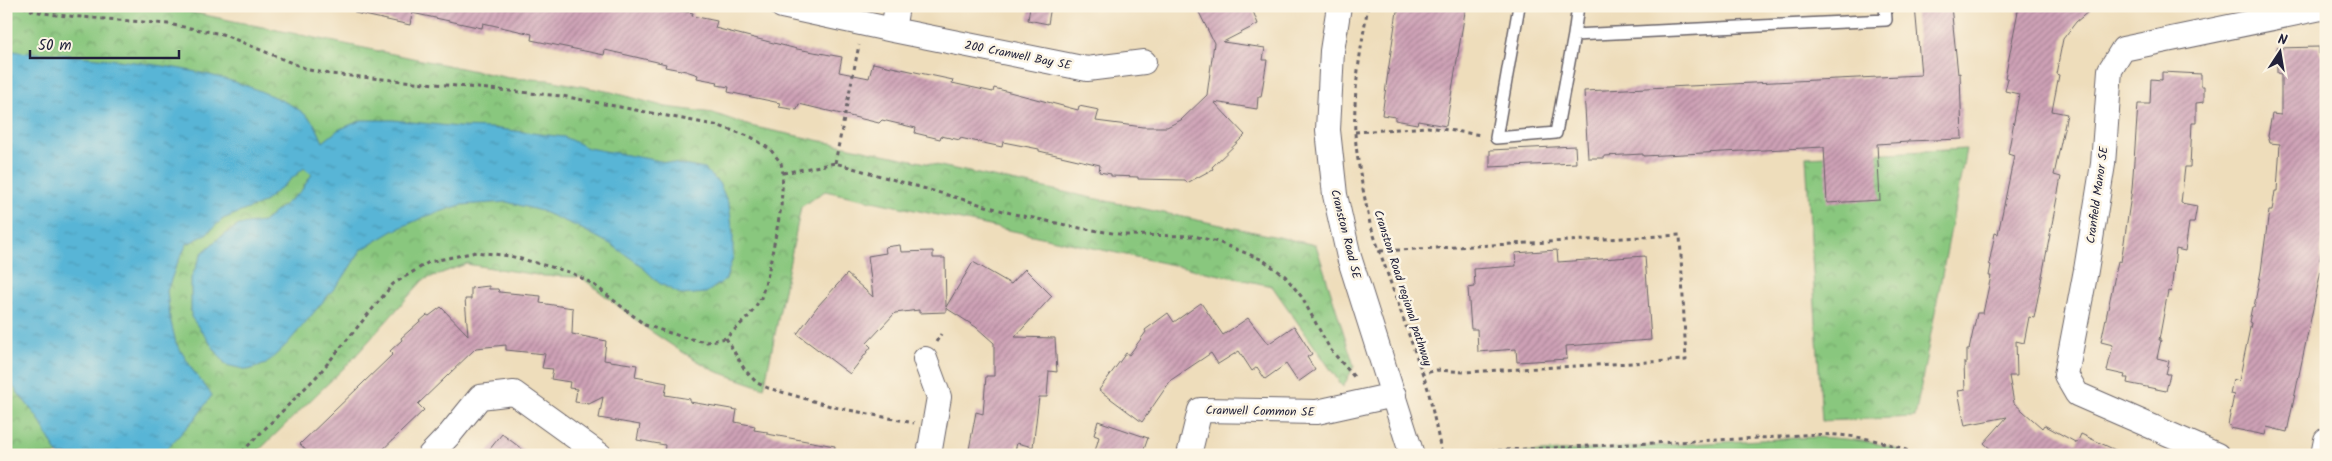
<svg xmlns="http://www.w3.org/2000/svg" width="2332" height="461" viewBox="0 0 2332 461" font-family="Kalam,sans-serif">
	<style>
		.park { fill: url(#park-crowns); stroke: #56745c }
		.pitch { fill: #89c77e; stroke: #56745c }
		.water { fill: url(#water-ripples); stroke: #3d6c88 }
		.building { fill: url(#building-hatch) }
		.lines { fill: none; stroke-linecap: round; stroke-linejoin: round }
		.service-casing { stroke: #696368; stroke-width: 14 }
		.minor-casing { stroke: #696368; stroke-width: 26 }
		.path { stroke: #696368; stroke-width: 3; stroke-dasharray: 4 4; stroke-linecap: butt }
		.service { stroke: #fff; stroke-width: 11 }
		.minor { stroke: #fff; stroke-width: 24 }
		.labels { text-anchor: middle; stroke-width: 5; stroke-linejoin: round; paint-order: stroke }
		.street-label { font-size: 12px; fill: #22223b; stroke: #fcf5e5 }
	</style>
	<defs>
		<pattern id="park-crowns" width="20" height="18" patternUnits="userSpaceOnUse" patternTransform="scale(1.25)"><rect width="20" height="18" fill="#89c77e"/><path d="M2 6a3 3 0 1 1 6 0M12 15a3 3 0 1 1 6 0" fill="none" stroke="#70a168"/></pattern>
		<pattern id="water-ripples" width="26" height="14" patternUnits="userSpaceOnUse" patternTransform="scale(1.25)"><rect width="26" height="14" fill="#58b5d6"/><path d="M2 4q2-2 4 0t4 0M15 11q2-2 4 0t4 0" fill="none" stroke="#4893af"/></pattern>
		<pattern id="building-hatch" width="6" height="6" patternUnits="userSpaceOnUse" patternTransform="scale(1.25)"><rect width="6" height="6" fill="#cea1b6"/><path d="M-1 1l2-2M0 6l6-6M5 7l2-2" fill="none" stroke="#a78395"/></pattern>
	</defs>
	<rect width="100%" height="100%" fill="#fcf5e5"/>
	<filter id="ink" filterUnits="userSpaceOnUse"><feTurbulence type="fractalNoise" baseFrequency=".02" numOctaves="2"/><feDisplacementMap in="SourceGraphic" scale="10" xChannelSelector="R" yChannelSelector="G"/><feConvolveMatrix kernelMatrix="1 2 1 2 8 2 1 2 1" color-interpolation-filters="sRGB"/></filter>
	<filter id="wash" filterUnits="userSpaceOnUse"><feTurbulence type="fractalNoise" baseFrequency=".0096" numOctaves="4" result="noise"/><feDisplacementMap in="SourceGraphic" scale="20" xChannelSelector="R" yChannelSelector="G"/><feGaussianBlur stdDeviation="1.12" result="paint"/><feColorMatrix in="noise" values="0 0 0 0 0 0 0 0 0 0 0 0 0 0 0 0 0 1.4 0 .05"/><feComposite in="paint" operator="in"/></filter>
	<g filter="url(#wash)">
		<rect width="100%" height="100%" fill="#edb"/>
		<path class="park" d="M6 6H161L509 78 549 80 611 92 666 107 713 113 750 126 1316 245 1354 366 1343 387 1272 286 825 191 801 207 764 388 715 371 679 350 649 330 581 277 544 276 466 264 423 280 350 362 254 455H6Z
			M1966 149 1915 417 1822 421 1806 157Z"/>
		<path class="pitch" d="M1815 437C1847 439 1879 440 1909 455H1489Z"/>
		<path class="water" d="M6 49C24 55 41 52 59 54 132 62 207 66 274 97 288 103 305 111 315 125 318 130 320 136 323 142L338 130 362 120H393L458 127 491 128 564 137 588 148 705 169 719 183 729 205 733 234V257L726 279 706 293 682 295 659 283 639 264 612 245 576 226 541 211 507 202 461 205 424 217 393 231 361 250 343 278 287 344 266 364 248 370 226 365 191 317V278L202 253 219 238 239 225 263 222 301 191 312 174 304 168 263 203 223 219 205 235 187 244 176 266 167 291 170 318 176 343 194 372 212 395 198 415 161 455H58L38 418 6 378Z"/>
		<g id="blocks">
			<path class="building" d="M356 6H658L693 13 692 16 717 21 715 28 797 49 842 57 839 72 869 78 873 63 953 80 952 83 993 92 994 88 1078 110 1079 106 1099 110 1096 121 1143 127H1167L1181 120 1207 95 1214 43 1196 6H1251L1258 24 1223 42 1265 48 1263 60H1267L1261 97H1258L1257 109 1214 102 1245 135 1212 167 1213 169 1187 183 1185 180 1138 179V177L1111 176V174L1099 172 1100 165 1039 151V149L1003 142 1002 147 960 138V140L941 136 940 139 915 133 916 128 882 120 879 123 799 104 797 110 779 107 780 103 728 92 729 87 717 85 718 82 697 78 698 75 686 71 665 67 666 64 605 50 604 55 531 40 532 34 483 23 482 28 412 13 410 25 355 13Z
				M1030 6H1051L1048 24 1028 20Z
				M1400 6H1466L1446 126 1418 121 1417 124 1395 120V117L1382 115 1390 58 1397 11H1399Z
				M1915 6H1951L1958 74 1960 73 1962 139 1908 141V142L1877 144 1880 200 1827 203 1824 147 1643 156V154L1604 156V158H1588L1584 91 1921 75Z
				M2019 6H2095L2076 22 2063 39 2056 74 2059 75 2052 111 2067 114 2054 175 2061 177 2034 318 2029 317 2024 343 2016 341 2017 376H2009L2014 403 2042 428 2044 425 2077 443 2081 434 2126 455H1997L1984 443 2007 417 1965 425 1964 421 1958 391 1965 390 1964 363H1967V350H1969L1977 313H1983L1991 276H1989L1991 265 1989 264 1995 233 1998 234 2014 156 2008 154 2019 94 2005 91 2008 78H2005Z
				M2319 47V54H2326V211L2320 260 2323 261 2287 432 2267 427 2265 435 2230 428 2231 426 2228 425 2234 395 2230 394 2233 379 2239 381 2249 333 2251 323 2249 322 2252 307H2254L2261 271 2269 211H2272L2275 191H2277L2280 144 2270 143 2268 136 2272 114 2281 115V74L2277 73V48Z
				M2162 72 2201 74V86H2204V102L2196 103V122H2192L2190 167H2185L2181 203 2197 206 2194 223H2189L2185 251 2176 249 2171 292 2168 291 2159 340H2161L2157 358 2169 361 2166 374H2170L2166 391 2127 383 2128 378H2124L2125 375 2107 371 2113 345 2101 342 2118 261 2121 262 2132 189 2138 104H2150L2151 79 2162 80Z
				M1575 146 1576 163 1490 167V150Z
				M900 245 901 252 933 251V258H945L946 307 973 262 1011 284 1025 269 1052 296 1015 337 1055 338 1057 372 1049 371 1047 397H1039L1033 447 1017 443 1014 455H968L976 412 983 414 986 376H994V343L976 327 946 308V312L919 313V310L895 313 867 343 871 347 850 374 797 334 817 307 847 274 873 297 868 256 886 253 885 247Z
				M1557 250 1558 262 1645 256 1651 340 1566 346 1567 359 1517 362 1516 349 1478 352 1477 329H1471L1468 288 1475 287 1474 269 1516 266 1515 253Z
				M489 286V289H498L499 292 541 296 540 303 573 308 572 334 606 341 604 360 637 365 635 377 667 383 665 395 690 399V402L737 410 735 422 755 426 754 430 767 432V434L835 446 834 455H675L664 453 665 445 637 440 640 425 599 418 603 397 589 404 575 402 577 389 569 388 570 382 551 379 553 369 542 368 545 354 506 350V345L476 348 418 404 424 410 377 455H310L300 444 393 354 390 351 402 340 401 338 427 315 429 316 441 307 468 335 465 299H471V288Z
				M1201 303 1223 335 1248 318 1268 344 1294 326 1312 354 1307 357 1315 370 1298 382 1286 364 1265 379 1257 367 1252 371 1239 351 1218 364 1211 353 1171 380 1142 422 1099 390 1126 353 1129 355 1146 332 1145 330 1168 313 1174 322Z
				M1098 421 1148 438 1142 455H1094L1099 437 1094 435Z
				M502 434 530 455H485Z"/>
		</g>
	</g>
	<g filter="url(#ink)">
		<use href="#blocks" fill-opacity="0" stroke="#696368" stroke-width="1"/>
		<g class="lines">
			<g class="service-casing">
				<path id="service" d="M1519 6 1496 138 1556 133 1574 35
					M1578 6 1574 35 1886 20 1885 6"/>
			</g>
			<g class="minor-casing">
				<path id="minor" d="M782 6 893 30 897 6
					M1339 6 1332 51 1328 130 1335 195 1349 257 1412 455
					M893 30 1087 69 1144 62
					M925 359 939 397 929 455
					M430 455 450 434 480 397 514 393 600 455
					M1189 455 1200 410 1317 412 1394 395
					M2217 455 2077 394 2066 375 2086 270 2103 164 2110 70 2123 49 2326 7
					M2323 455 2326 440"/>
			</g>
			<path class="path" d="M23 6 33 11 56 15 168 24 222 34 309 70 330 74 562 96 719 126 751 137 770 149 781 163 783 173 781 208 768 274 761 298 750 315 726 338 707 342 686 338 645 325 593 284 572 273 555 268 510 256 476 252 429 262 393 284 318 375 239 455
				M1368 6C1361 47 1353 91 1355 133 1357 163 1364 194 1370 224L1428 389 1442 455
				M1355 132 1428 127 1481 135
				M835 163 859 45
				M783 173 835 163 1014 214 1080 228 1125 235 1194 236 1218 242 1263 260 1285 276 1301 296 1330 349 1355 378
				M1380 251 1680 235 1686 360 1465 372 1437 370 1422 374
				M726 338 745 370 757 383 768 388 834 407 914 423
				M936 342 941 334
				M1442 453 1780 437C1828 431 1874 435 1918 455"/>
			<use href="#service" class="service"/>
			<use href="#minor" class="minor"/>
		</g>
	</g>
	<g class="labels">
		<g class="street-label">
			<text transform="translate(1018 55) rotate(11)" y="4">200 Cranwell Bay SE</text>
			<text transform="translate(2097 195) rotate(-82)" y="4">Cranfield Manor SE</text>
			<text transform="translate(1346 234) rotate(76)" y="4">Cranston Road SE</text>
			<text transform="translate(1403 288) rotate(72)" y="4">Cranston Road regional pathway</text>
			<text transform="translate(1260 411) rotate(1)" y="4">Cranwell Common SE</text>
		</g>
	</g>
	<rect width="2332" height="461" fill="none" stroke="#fcf5e5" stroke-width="25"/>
	<g transform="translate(2280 52) rotate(12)" stroke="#fcf5e5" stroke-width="4" paint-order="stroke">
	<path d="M0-4L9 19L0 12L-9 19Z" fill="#22223b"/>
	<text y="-8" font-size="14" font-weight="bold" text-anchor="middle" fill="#22223b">N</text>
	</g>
	<path d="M30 50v8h149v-8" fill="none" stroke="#22223b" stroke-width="2.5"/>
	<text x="38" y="50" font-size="15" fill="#22223b" stroke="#fcf5e5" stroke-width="4" paint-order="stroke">50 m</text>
</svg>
